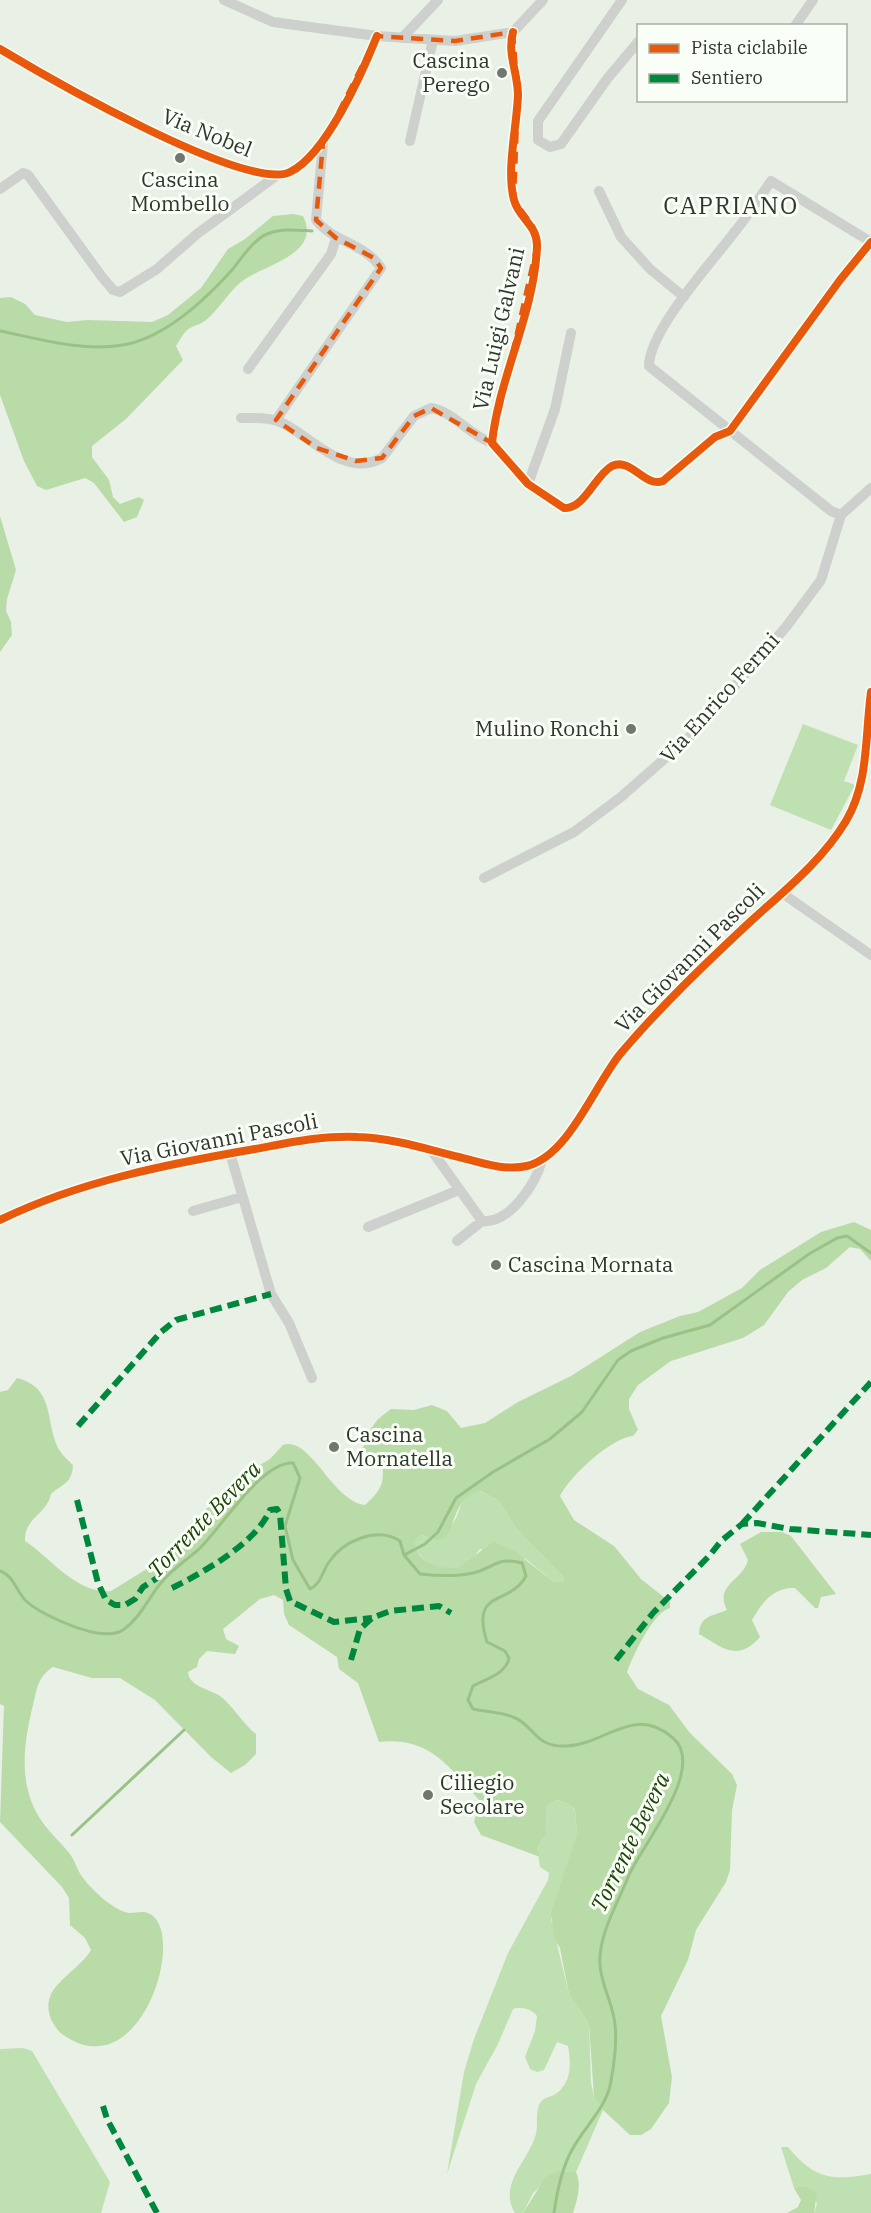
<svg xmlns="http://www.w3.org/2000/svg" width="871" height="2213" viewBox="0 0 871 2213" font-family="'IBM Plex Serif',serif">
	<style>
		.green { fill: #bfe0b0 }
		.forest { fill: #b9dba8; fill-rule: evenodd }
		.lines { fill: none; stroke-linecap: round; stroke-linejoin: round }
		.stream { stroke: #9ac286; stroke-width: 3 }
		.minor { stroke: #cdd0cc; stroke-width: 10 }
		.quiet { stroke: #00873e; stroke-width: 6; stroke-dasharray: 12 6; stroke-linecap: butt }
		.cycleway-casing { stroke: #f9fef7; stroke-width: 11 }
		.cycleway { stroke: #e8590c; stroke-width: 8 }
		.marked { fill: none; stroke: #e8590c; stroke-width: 4.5; stroke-dasharray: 12 8; stroke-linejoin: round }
		.poi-dot { fill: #71766e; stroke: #f9fef7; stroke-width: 2 }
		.labels { text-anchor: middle; stroke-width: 6; stroke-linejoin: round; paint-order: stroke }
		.poi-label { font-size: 21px; fill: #30352e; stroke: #f9fef7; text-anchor: start }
		.street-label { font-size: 21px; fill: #30352e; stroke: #f9fef7 }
		.water-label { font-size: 22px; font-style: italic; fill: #1e4307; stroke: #f9fef7 }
		.quarter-label { font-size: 24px; letter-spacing: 1.5px; fill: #30352e; stroke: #f9fef7 }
	</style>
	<rect width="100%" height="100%" fill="#e9f0e6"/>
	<path class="green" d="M803 724 858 745 844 781 855 785 831 830 770 805Z
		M479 1491 499 1501 516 1528 564 1578 563 1582H554L526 1559 480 1549C474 1557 468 1566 458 1568 438 1573 416 1559 413 1540L422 1535 437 1541C442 1534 452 1526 456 1518 463 1504 459 1496 479 1491Z
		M557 1800 569 1804 575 1811 577 1833 551 1919 569 1994 589 2024 591 2083 594 2097 603 2110 576 2172H556L533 2193 523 2213H515C498 2185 527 2162 535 2137 539 2127 535 2116 539 2105 543 2096 551 2098 557 2093 572 2081 571 2063 568 2046L557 2042 544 2070 537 2072 530 2069 525 2057 535 2031 537 2016C532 2009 520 2006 513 2009L498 2044 476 2084 447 2174 464 2072 474 2039 508 1953 548 1880 549 1873 540 1867 537 1848 546 1835 547 1805Z
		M23 2048 32 2051 110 2182 101 2213H0V2049Z
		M781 2147H788C814 2179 832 2181 871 2174V2213H814L817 2203 803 2186 794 2188Z"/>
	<path class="forest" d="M293 214 303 216C323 255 260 266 241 282 228 293 219 309 206 320 202 324 195 325 190 328 184 331 180 340 176 346L183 360 126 419 92 446V457L109 480 113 497 120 504 139 497 144 500 137 517 124 522 94 483 85 478 46 490 37 486 24 461 0 395V298L11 297 25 304 35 315 67 322 87 320 152 322 168 315 201 288 228 249 245 239 273 216Z
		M0 516 16 570 7 599 6 611 11 622 12 635 0 652Z
		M854 1222 871 1230V1261L860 1249 850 1247 826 1268 802 1280 788 1292 764 1325 743 1338 671 1361 638 1385 629 1399V1409L638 1430 633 1436C611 1438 570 1476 560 1496L574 1520 614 1546 641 1579 670 1602V1608C653 1612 633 1656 627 1672L638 1689 669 1705 690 1733 732 1774 737 1785 732 1810 730 1870 726 1882 696 1930 688 1960 661 2016 672 2077 669 2103 651 2129 641 2135H630L603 2110 594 2097 589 2024 569 1994 560 1948 554 1938 551 1914 577 1833 575 1810 569 1804 557 1800 547 1805 546 1835 537 1848 540 1857 481 1835 474 1822 480 1801C450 1768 430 1736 379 1742L358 1683 339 1669 337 1657 289 1625 284 1614 283 1600 274 1595 260 1599 223 1629 226 1639 239 1646 235 1654 207 1651 199 1659 197 1667 188 1672C189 1687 210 1689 220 1696 234 1707 242 1723 256 1734V1754L245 1765 231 1773 211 1757 155 1700 120 1678H92L53 1667C36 1678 37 1691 32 1709 23 1748 18 1788 43 1823 51 1834 61 1843 70 1854 75 1861 77 1870 83 1878 92 1890 113 1910 129 1913 134 1913 138 1912 143 1912 193 1916 144 2094 62 2034 52 2026 45 2010 50 1997 55 1981 82 1966 91 1950L85 1938 70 1925 69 1898 62 1887 0 1822 4 1706 0 1704V1392L8 1390 17 1378C57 1388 44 1425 60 1451 63 1456 69 1461 73 1465 72 1483 64 1483 52 1493 49 1496 51 1498 48 1502 40 1517 24 1521 25 1541 51 1558 76 1594 111 1591L158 1562 231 1482 270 1459 283 1445C310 1435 332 1501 365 1505 381 1490 385 1484 382 1462 375 1456 370 1458 363 1463L358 1460 370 1430 378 1419 391 1409 414 1410 432 1405 447 1411 461 1428 485 1423 518 1402 571 1376 640 1332 680 1316 698 1312 742 1288 760 1270 821 1232ZM480 1491 499 1501 516 1528 564 1578 563 1582H554L514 1551 493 1542 458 1568C438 1569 416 1563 414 1540L422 1535 437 1541 447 1536C456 1519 457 1496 480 1491Z
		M761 1532H782L791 1536 836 1594 821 1597 818 1608H815L795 1588C773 1587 762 1603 752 1620L760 1637C737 1663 722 1647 699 1634 700 1615 713 1616 727 1610 714 1584 743 1581 748 1560L740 1544Z
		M556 2172H576C582 2185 577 2200 573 2213H523L545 2178Z
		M803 2186 817 2192 814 2213H787L798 2207 801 2200 794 2188Z"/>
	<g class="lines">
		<path class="stream" d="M0 331C40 339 82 352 123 345 165 338 204 301 232 270 241 259 253 240 267 234 282 228 296 230 312 231
			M404 1555 425 1544 438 1532 456 1498 493 1472 550 1439 582 1412 618 1360 631 1351 663 1338 710 1325 809 1254 837 1238 847 1236 871 1253
			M0 1571C14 1576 16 1591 26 1601 40 1614 78 1630 97 1633 105 1634 116 1635 123 1630 140 1618 148 1599 160 1584 171 1570 185 1561 198 1550 220 1530 261 1461 293 1463L300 1478 285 1526 293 1560 310 1589C321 1584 322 1572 329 1562 343 1541 377 1526 400 1541L404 1555 420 1574C438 1576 455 1577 473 1573 494 1568 498 1556 522 1563L526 1576C509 1607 470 1588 487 1642L505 1651 509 1658C506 1674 486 1679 473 1686L468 1700 473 1709C486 1712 501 1712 513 1717 535 1725 534 1748 567 1746 607 1744 633 1704 673 1738 707 1767 643 1844 629 1875 618 1903 598 1935 600 1965 601 1983 611 2001 614 2018 618 2037 614 2067 610 2086 605 2108 584 2128 573 2148 562 2167 557 2191 554 2213
			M72 1835 184 1730"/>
		<path class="minor" d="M224 0 273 22 377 36 455 41 513 32 543 0
			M622 0 538 121V140L550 147 561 144 607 79 638 42
			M795 26 813 0
			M513 32C507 54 518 73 518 95 517 126 506 170 514 200 519 219 538 225 537 247 534 314 499 377 492 443L528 484 564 508C585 509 595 475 612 466 632 457 644 488 663 481L715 437 730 431 840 280 871 242
			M402 38 438 0
			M0 49C45 76 247 193 290 172 326 155 362 73 377 36
			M410 141 433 40
			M0 189 23 173 28 175 102 277 113 290 120 292 157 269 197 234 276 176
			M599 191 621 237 650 269 684 297
			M248 369 331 254 336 238
			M241 418C252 418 267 417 278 421 310 434 343 479 382 458L414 416 431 408C453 411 470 436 492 443
			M276 420 381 268C366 244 333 242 316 220L323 143
			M528 484 555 409 571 333
			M841 515 831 511 649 366C649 331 711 263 733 234 747 217 759 199 771 181L871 242
			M484 878 574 832 621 797 695 732 786 627 821 580 841 515 871 488
			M782 893 871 955
			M432 1151 482 1221C510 1224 536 1183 542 1160
			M230 1153 271 1294 289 1323 312 1378
			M193 1211 242 1197
			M0 1220C80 1181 168 1164 255 1149 288 1143 324 1135 358 1137 392 1138 426 1149 459 1157 482 1163 504 1171 527 1166 569 1156 595 1084 621 1053 661 1006 706 963 751 921 784 891 822 861 846 821 869 782 865 736 871 692
			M368 1227 459 1190
			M457 1241 482 1221"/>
		<path class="quiet" d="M78 1426 161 1332 176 1320 271 1294
			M77 1500 98 1583 106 1600 115 1605H125L135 1599 143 1587 159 1577
			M742 1524 871 1382
			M172 1588C204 1572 256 1543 270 1510L277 1509 280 1514 286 1589 290 1601 334 1622 372 1618
			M351 1660 360 1629 372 1618 390 1611 439 1606 451 1613
			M616 1660 653 1613 710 1555 721 1541 742 1524 757 1523 790 1529 871 1535
			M103 2106 107 2119 157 2213"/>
		<g class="cycleway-casing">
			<path id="cycleway" d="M513 32C507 54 518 73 518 95 517 126 506 170 514 200 519 219 538 225 537 247 534 314 499 377 492 443L528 484 564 508C585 509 595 475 612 466 632 457 644 488 663 481L715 437 730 431 840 280 871 242
				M0 49C45 76 247 193 290 172 326 155 362 73 377 36
				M0 1220C80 1181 168 1164 255 1149 288 1143 324 1135 358 1137 392 1138 426 1149 459 1157 482 1163 504 1171 527 1166 569 1156 595 1084 621 1053 661 1006 706 963 751 921 784 891 822 861 846 821 869 782 865 736 871 692"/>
		</g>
		<use href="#cycleway" class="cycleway"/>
	</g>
	<path class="marked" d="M513 32 518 95 514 200 533 226 537 245 492 443 431 408 414 416 382 458 356 461 317 448 276 420 381 268 374 258 336 238 316 220 323 143 377 36 455 41Z"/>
	<g class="poi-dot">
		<circle cx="502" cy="73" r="6"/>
		<circle cx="180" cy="158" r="6"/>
		<circle cx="631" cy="729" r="6"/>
		<circle cx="496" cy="1265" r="6"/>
		<circle cx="334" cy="1447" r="6"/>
		<circle cx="428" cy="1795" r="6"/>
	</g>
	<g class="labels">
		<g class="poi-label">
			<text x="490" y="68" text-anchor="end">Cascina<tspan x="490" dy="24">Perego</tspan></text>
			<text x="180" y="187" text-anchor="middle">Cascina<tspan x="180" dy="24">Mombello</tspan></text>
			<text x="619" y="736" text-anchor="end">Mulino Ronchi</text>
			<text x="508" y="1272">Cascina Mornata</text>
			<text x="346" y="1442">Cascina<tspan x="346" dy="24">Mornatella</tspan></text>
			<text x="440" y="1790">Ciliegio<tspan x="440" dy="24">Secolare</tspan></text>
		</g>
		<g class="street-label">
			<text transform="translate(207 133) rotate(22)" y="7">Via Nobel</text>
			<text transform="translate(499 329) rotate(-77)" y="7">Via Luigi Galvani</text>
			<text transform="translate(720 698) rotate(-48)" y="7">Via Enrico Fermi</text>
			<text transform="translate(690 958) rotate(-45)" y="7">Via Giovanni Pascoli</text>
			<text transform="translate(219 1140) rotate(-11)" y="7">Via Giovanni Pascoli</text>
		</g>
		<g class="water-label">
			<text transform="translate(204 1519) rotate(-46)" y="8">Torrente Bevera</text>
			<text transform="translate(630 1842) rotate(-64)" y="8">Torrente Bevera</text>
		</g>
		<g class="quarter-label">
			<text x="731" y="214">CAPRIANO</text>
		</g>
	</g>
	<rect x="637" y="24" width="210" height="78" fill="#f9fef7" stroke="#a9aea7" stroke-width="1.5"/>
	<rect x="649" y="44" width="30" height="9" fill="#e8590c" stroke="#a9aea7" stroke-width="1.5"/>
	<text x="691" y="54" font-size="18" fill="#30352e">Pista ciclabile</text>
	<rect x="649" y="74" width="30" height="9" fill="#00873e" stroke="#a9aea7" stroke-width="1.5"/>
	<text x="691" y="84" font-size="18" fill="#30352e">Sentiero</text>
</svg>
